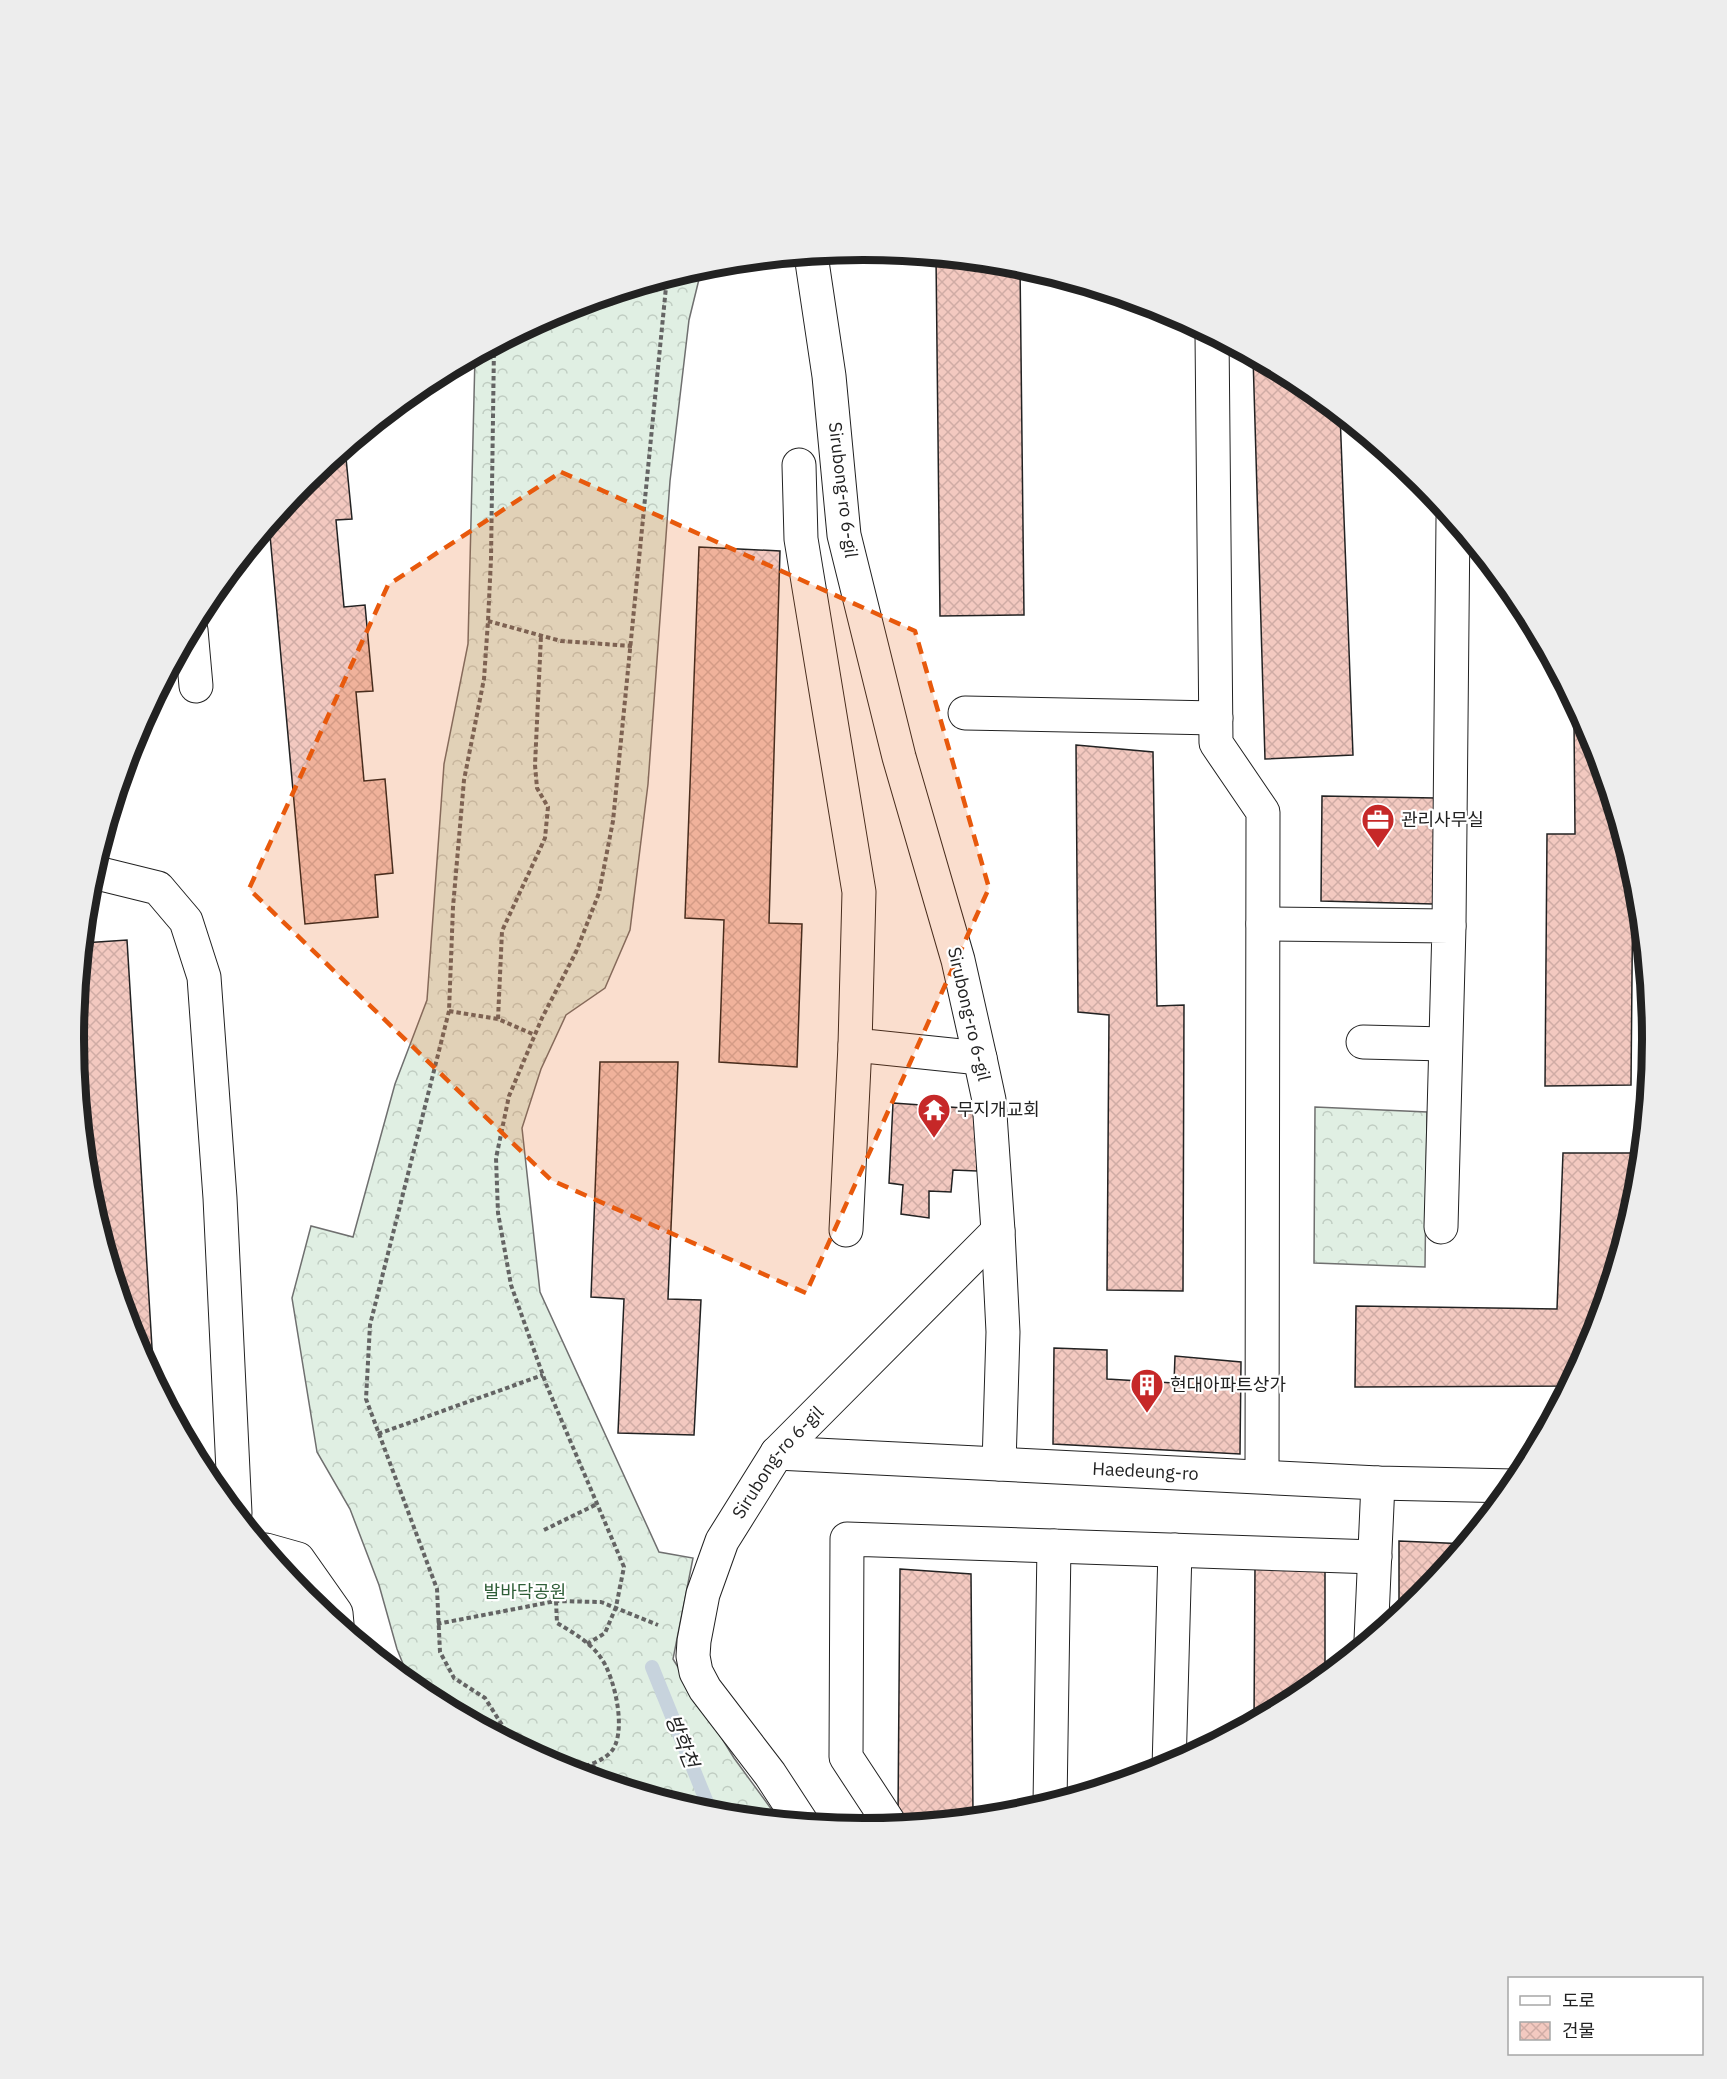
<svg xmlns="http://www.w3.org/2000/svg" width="1727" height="2079" viewBox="0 0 1727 2079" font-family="'IBM Plex Sans','Noto Sans KR',sans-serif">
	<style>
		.forest { fill: url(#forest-crowns); stroke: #6f6f6f; stroke-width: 1.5 }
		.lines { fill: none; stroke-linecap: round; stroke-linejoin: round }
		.stream { stroke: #c7d3dd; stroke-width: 14 }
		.building { fill: url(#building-cross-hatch); stroke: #222; stroke-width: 1.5 }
		.minor-casing { stroke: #222; stroke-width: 35 }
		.path { stroke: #646464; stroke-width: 4; stroke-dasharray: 4.5 3; stroke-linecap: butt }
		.minor { stroke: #fff; stroke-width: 33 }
		.marked { fill: #e8590c; fill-opacity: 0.2; stroke: #e8590c; stroke-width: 4.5; stroke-dasharray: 12 8; stroke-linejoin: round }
		.labels { text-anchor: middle; stroke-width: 4.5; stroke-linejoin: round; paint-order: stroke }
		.street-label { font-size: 18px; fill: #222; stroke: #fff }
		.poi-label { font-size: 18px; fill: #222; stroke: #fff; text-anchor: start }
		.park-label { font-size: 18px; fill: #2f5e38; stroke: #fff }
		.water-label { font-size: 20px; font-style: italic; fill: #222; stroke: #fff }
		.rim { fill: none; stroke: #222; stroke-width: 8 }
	</style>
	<defs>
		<pattern id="forest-crowns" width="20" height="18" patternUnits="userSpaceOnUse" patternTransform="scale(1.5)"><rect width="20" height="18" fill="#e0efe3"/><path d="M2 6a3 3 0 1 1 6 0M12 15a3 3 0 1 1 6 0" fill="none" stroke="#c0cdc2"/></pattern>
		<pattern id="building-cross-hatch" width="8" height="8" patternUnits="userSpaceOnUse" patternTransform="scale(1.5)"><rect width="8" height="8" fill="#f3c9c0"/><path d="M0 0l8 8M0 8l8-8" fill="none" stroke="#d0aca5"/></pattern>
	</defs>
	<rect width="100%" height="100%" fill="#fff"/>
	<path class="forest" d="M702 267 689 320 670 481 648 784 630 930 605 988 566 1015 541 1069 522 1128 540 1292 659 1552 693 1558 673 1659 734 1758 780 1821 709 1814 561 1769 424 1696 412 1686 397 1649 379 1585 350 1509 317 1452 292 1298 311 1226 353 1237 395 1084 427 1000 444 764 468 644 475 356 561 310Z
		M1315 1107 1427 1112 1425 1267 1314 1263Z"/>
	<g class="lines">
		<path class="stream" d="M652 1667 712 1815"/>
	</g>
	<path class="building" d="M936 257 1020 265 1024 615 940 616Z
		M1253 356 1303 383 1340 413 1353 755 1265 759Z
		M345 448 352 519 336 520 344 607 365 605 373 691 356 692 364 781 385 779 393 873 375 875 378 917 305 924 269 524 305 481Z
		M699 547 780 551 769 923 802 924 797 1067 719 1062 724 920 685 918Z
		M1574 721 1585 722 1593 737 1633 869 1631 1085 1545 1086 1547 834H1575Z
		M1076 745 1153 752 1157 1006 1184 1005 1183 1291 1107 1290 1109 1015 1078 1012Z
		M1322 796 1435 798 1433 904 1321 901Z
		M127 940 154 1380 134 1342 89 1193 74 1039 83 943Z
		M600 1062H678L668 1299 701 1300 694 1435 618 1433 624 1299 591 1297Z
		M893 1103 977 1109V1171L953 1170 951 1192 929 1191V1218L901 1214 903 1185 889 1183Z
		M1563 1153H1639L1638 1195 1593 1342 1570 1386 1355 1387 1356 1306 1557 1309Z
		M1054 1348 1107 1350V1379L1174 1383 1175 1356 1241 1362 1240 1454 1053 1444Z
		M1399 1541 1467 1544 1422 1598 1399 1617Z
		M1255 1564 1325 1568V1677L1302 1697 1254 1722Z
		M900 1569 971 1574 973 1815H898Z"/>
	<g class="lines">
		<g class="minor-casing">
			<g id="minor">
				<path d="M1212 334 1216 743 1263 812 1262 1476"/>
				<path d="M799 465 801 539 859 892 855 1045 980 1058"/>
				<path d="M191 630 196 686"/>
				<path d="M965 713 1216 718"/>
				<path d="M93 872 158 888 186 921 204 977 220 1198 235 1513"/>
				<path d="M1263 924 1449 926 1441 1227"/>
				<path d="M1449 926 1453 519"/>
				<path d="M1363 1042 1445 1044"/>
				<path d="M846 1230 855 1045"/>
				<path d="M998 1231 1003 1332 999 1464"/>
				<path id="s1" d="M777 1453 1378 1483 1514 1486"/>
				<path d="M266 1550 298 1559 336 1613 337 1624"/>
				<path d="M1371 1640 1378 1483"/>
				<path d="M1169 1768 1175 1550"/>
				<path d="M1050 1804 1054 1546"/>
				<path id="s2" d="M802 1823 770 1774 705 1689 696 1672 693 1656 694 1641 703 1594 722 1541 777 1453 998 1231 989 1100 980 1058 958 960 899 757 844 535 829 376 811 255"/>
				<path d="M892 1827 846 1757 847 1539 1375 1557"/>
			</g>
		</g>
		<path class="path" d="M494 346 491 559 488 621 484 679 464 780 453 907 449 1011 370 1325 366 1399 437 1589 440 1652 454 1678 485 1698 514 1744
			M488 621 561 641 632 646
			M449 1011 498 1019 535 1035
			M498 1019 502 931 545 838 548 807 537 788 535 765 541 636
			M378 1434 543 1375
			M544 1530 597 1504
			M556 1601 557 1623C574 1633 593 1644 603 1661 615 1680 628 1735 610 1753 598 1764 582 1767 568 1771
			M437 1624 556 1601 601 1602 658 1625
			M587 1644 605 1633 616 1607 624 1567 546 1384 511 1285 498 1213 496 1158 509 1096 542 1018 576 952 599 893 613 821 667 277
			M593 1764 598 1781"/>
		<use href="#minor" class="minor"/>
	</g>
	<path class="marked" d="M561 472 915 631 989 888 806 1293 551 1180 249 889 388 585Z"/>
	<defs>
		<g id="office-pin" transform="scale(1.725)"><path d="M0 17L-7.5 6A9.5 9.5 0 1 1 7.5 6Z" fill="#c62828" stroke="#fff"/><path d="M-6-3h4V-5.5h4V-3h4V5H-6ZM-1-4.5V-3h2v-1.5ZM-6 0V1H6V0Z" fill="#fff"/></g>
		<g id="temple-pin" transform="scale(1.725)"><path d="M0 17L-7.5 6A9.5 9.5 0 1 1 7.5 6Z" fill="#c62828" stroke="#fff"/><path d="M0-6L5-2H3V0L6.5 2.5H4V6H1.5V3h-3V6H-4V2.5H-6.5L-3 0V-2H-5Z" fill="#fff"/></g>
		<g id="building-pin" transform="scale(1.725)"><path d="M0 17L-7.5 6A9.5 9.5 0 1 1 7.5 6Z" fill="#c62828" stroke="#fff"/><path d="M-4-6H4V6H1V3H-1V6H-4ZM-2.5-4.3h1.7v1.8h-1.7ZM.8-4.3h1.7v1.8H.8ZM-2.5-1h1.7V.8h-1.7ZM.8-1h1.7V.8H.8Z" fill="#fff"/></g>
	</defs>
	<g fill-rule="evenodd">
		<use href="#office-pin" x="1378" y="820"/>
		<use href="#temple-pin" x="934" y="1110"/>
		<use href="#building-pin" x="1147" y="1385"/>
	</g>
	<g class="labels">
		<g class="street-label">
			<text transform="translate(843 490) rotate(83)" y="6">Sirubong-ro 6-gil</text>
			<text transform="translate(969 1014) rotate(77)" y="6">Sirubong-ro 6-gil</text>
			<text dy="6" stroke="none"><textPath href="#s2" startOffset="417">Sirubong-ro 6-gil</textPath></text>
			<text dy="6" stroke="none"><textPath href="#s1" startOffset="369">Haedeung-ro</textPath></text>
		</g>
		<g class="poi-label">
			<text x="1401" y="826">관리사무실</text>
			<text x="957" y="1116">무지개교회</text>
			<text x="1170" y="1391">현대아파트상가</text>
		</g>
		<g class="park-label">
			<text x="525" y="1598">발바닥공원</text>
		</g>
		<g class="water-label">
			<text transform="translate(682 1741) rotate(68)" y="7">방학천</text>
		</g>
	</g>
	<path d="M0 0H1727V2079H0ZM84 1039a779 779 0 1 1 1558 0a779 779 0 1 1-1558 0Z" fill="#ededed" fill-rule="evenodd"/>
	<path class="rim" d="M84 1039a779 779 0 1 1 1558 0a779 779 0 1 1-1558 0Z"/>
	<rect x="1508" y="1977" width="195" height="78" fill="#ffffff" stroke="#a7a7a7" stroke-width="1.5"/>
	<rect x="1520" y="1996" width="30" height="9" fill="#ffffff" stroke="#a7a7a7" stroke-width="1.5"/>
	<text x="1562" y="2007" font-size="18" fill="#222222">도로</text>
	<rect x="1520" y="2022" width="30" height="18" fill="url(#building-cross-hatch)" stroke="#a7a7a7" stroke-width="1.5"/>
	<text x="1562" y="2037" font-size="18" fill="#222222">건물</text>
</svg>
